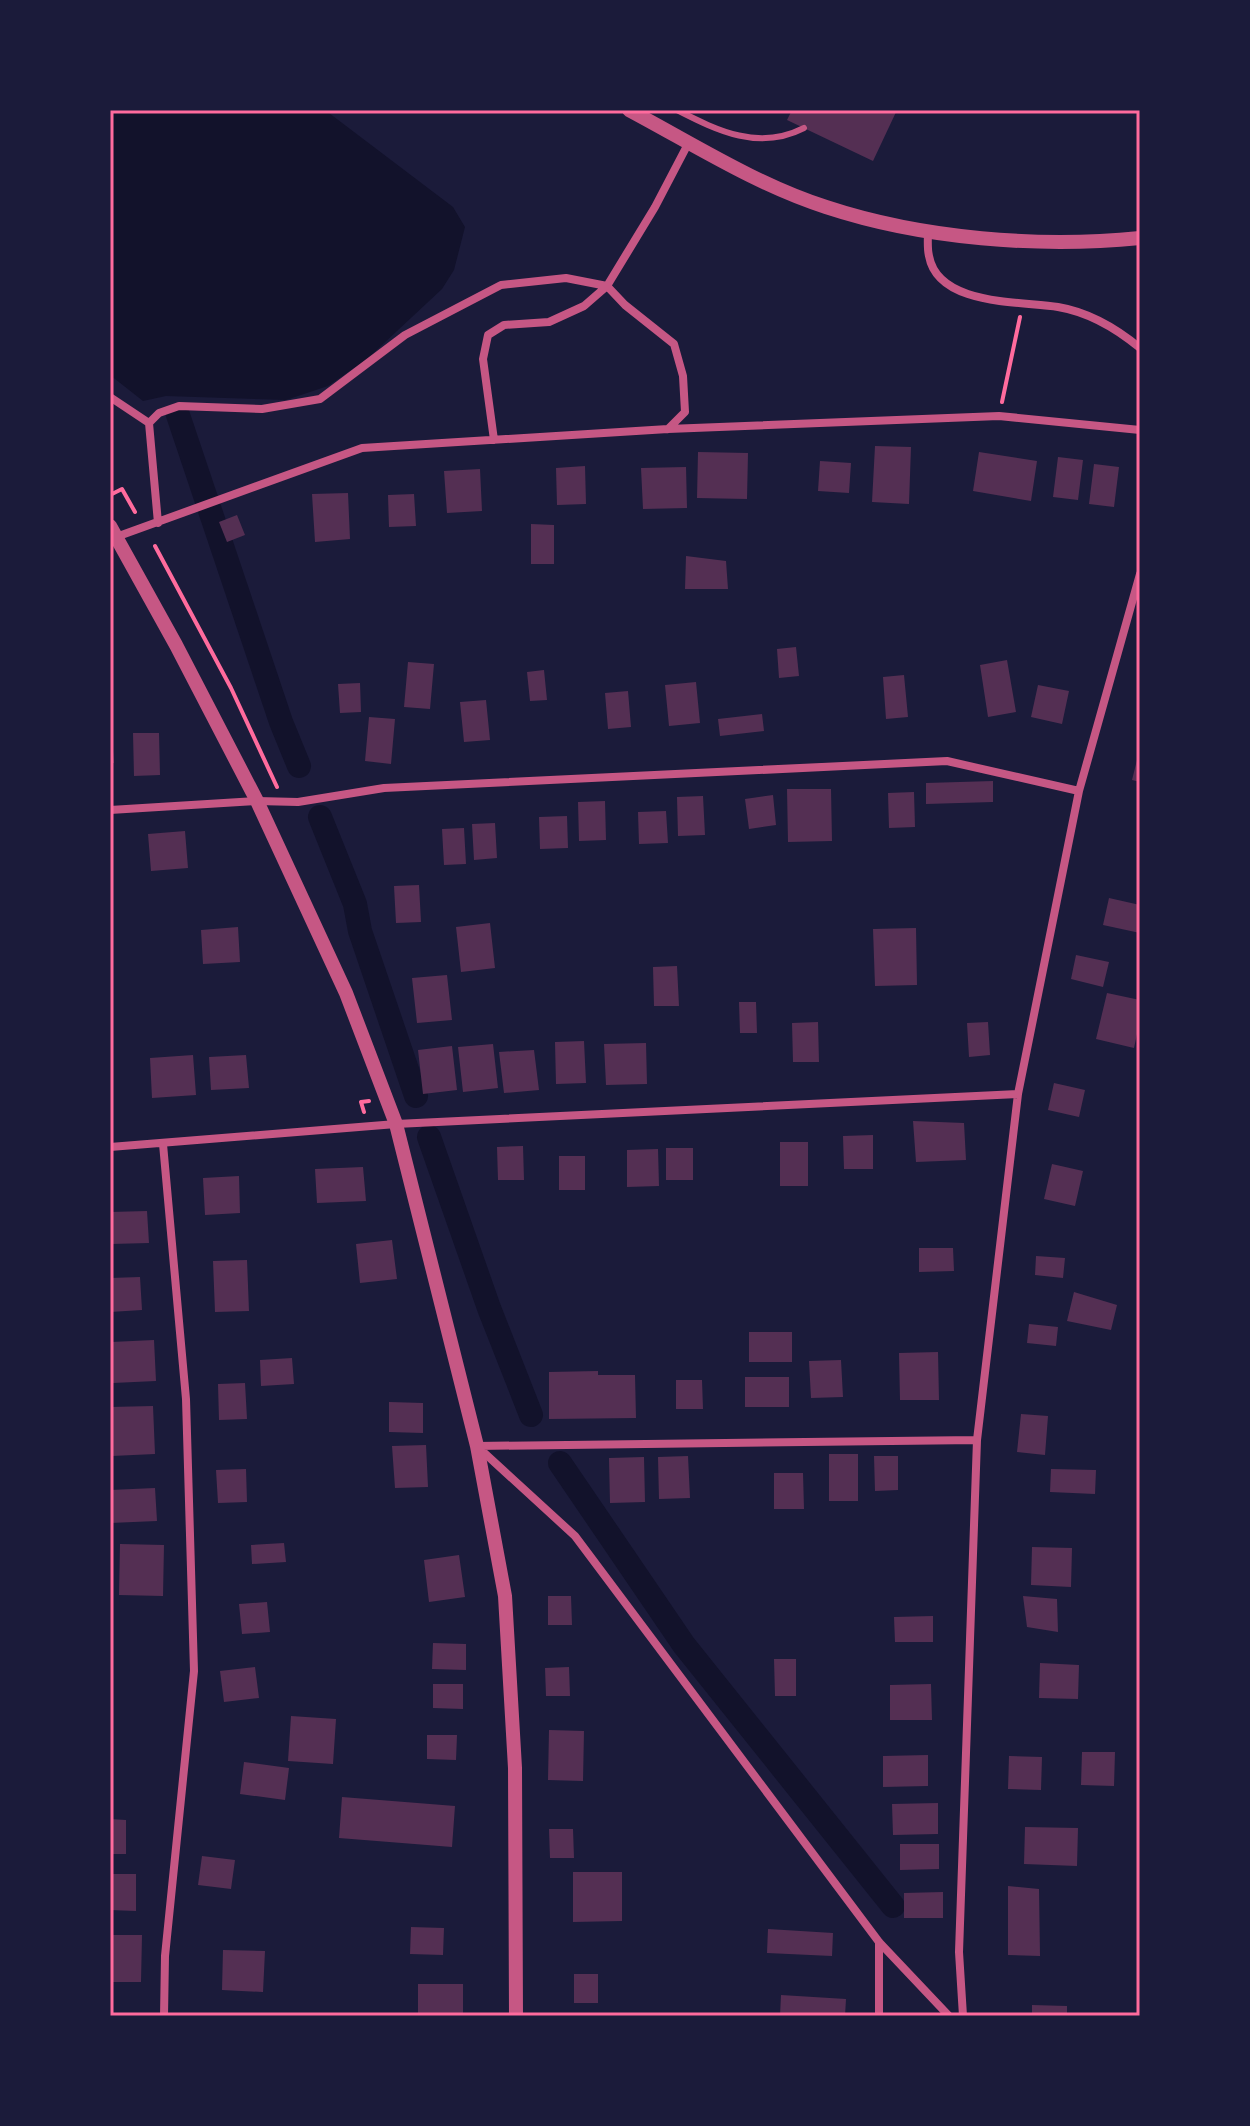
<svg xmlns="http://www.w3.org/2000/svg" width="1250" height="2126" viewBox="0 0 1250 2126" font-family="'PT Sans',sans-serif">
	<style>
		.water { fill: #12122b }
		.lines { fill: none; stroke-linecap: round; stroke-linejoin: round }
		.canal { stroke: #12122b; stroke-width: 24 }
		.building { fill: #542f53 }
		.path { stroke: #ff6b9d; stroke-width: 4 }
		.service { stroke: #c65784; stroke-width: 6 }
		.minor { stroke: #c65784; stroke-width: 8 }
		.tertiary { stroke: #c65784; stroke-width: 14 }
		.neatline { fill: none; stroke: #ff6b9d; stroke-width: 3 }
	</style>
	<rect width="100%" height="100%" fill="#1b1b3a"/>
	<path class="water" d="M110 110H325L453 207 465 227 454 270 442 289 367 359 328 386 286 400 166 396 143 401 110 375Z"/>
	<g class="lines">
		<path class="canal" d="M178 415 281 722 299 766
			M320 817 355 904 360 931 416 1096
			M429 1137 489 1308 531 1415
			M560 1463 684 1645 893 1906"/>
	</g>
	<path class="building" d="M792 110H897L873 161 787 120Z
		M875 446 911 447 909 504 872 502Z
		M698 452 748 453 747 499 697 498Z
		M979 452 1037 461 1031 501 973 491Z
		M1058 457 1083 460 1078 500 1053 497Z
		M820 461 851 463 849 493 818 491Z
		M1094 464 1119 467 1114 507 1089 504Z
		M585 466 586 504 557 505 556 468Z
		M686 467 687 508 643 509 641 468Z
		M480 469 482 511 447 513 444 471Z
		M348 493 350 539 315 542 312 494Z
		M414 494 416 526 389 527 388 495Z
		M237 515 245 535 227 542 219 522Z
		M531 524 554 525V564H531Z
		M686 556 726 561 728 589H685Z
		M796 647 799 676 779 678 777 649Z
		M1007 660 1016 712 988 717 980 665Z
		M408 662 434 664 430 709 404 707Z
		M544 670 547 700 530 701 527 672Z
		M904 675 908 717 886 719 883 677Z
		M696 682 700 723 669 726 665 685Z
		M360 683 361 712 340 713 338 684Z
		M1038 685 1069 691 1062 724 1031 717Z
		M628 691 631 727 608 729 605 693Z
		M486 700 490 740 464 742 460 702Z
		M762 714 764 731 720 736 718 719Z
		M369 717 395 719 391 764 365 761Z
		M133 733H159L160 775 134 776Z
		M110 739H112L114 763H110Z
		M1139 752H1140V782L1132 780Z
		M993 781V802L926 804V783Z
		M787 789H831L832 841 788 842Z
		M914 792 915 827 889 828 888 793Z
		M773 795 776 825 749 829 745 799Z
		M703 796 705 835 678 836 677 797Z
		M605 801 606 840 579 841 578 802Z
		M666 811 668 843 639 844 638 812Z
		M567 816 568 848 540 849 539 817Z
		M495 823 497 858 474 860 472 824Z
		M464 828 466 864 444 865 442 829Z
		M185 831 188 868 151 871 148 834Z
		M419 885 421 922 396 923 394 886Z
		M1109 898 1140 905V933L1103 925Z
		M490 923 495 968 461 972 456 927Z
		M238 927 240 962 203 964 201 930Z
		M916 928 917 985 875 986 873 929Z
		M1076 955 1109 962 1103 987 1071 979Z
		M677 966 679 1006H654L653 967Z
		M447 975 452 1020 417 1023 412 978Z
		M1107 993 1140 1000V1020L1134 1048 1096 1039Z
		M739 1002H756L757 1033H740Z
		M818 1022 819 1062H793L792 1023Z
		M988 1022 990 1055 969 1057 967 1023Z
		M584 1041 586 1083 556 1084 555 1042Z
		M646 1043 647 1084 606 1085 604 1044Z
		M493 1044 498 1088 463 1092 458 1047Z
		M452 1046 457 1090 423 1094 418 1050Z
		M534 1050 539 1090 504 1093 499 1052Z
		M193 1055 196 1095 152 1098 150 1058Z
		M246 1055 249 1088 211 1090 209 1057Z
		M1054 1083 1085 1090 1079 1117 1048 1110Z
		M913 1121 964 1123 966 1160 916 1162Z
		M873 1135V1169H844L843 1136Z
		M780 1142H808V1186H780Z
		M523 1146 524 1180H498L497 1147Z
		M666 1148H693V1180H666Z
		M658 1149 659 1186 627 1187V1150Z
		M559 1156H585V1190H559Z
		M1052 1164 1083 1171 1075 1206 1044 1199Z
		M363 1167 366 1201 317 1203 315 1169Z
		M239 1176 240 1213 205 1215 203 1178Z
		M147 1211 149 1243 111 1244 110 1212Z
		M392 1240 397 1279 360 1283 356 1244Z
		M919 1248H953L954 1271 919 1272Z
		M1036 1256 1065 1258 1063 1278 1035 1275Z
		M247 1260 249 1311 215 1312 213 1261Z
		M140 1277 142 1310 110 1312V1278Z
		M1074 1292 1117 1305 1111 1330 1067 1321Z
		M1029 1324 1058 1327 1056 1346 1027 1343Z
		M749 1332H792V1362H749Z
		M154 1340 156 1381 113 1383 111 1342Z
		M938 1352 939 1400H900L899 1353Z
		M292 1358 294 1384 261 1386 260 1360Z
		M841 1360 843 1397 811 1398 809 1361Z
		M598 1371V1375H635L636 1418 549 1419V1372Z
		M745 1377H789V1407H745Z
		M676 1380H702L703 1409H676Z
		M245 1383 247 1419 219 1420 218 1384Z
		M389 1402 423 1403V1433L389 1432Z
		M153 1406 155 1454 112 1456 110 1407Z
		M1021 1414 1048 1416 1045 1455 1017 1452Z
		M426 1445 428 1487 395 1488 392 1446Z
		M829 1454H858V1501H829Z
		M688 1456 690 1498 659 1499 658 1457Z
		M874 1456H898V1490L875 1491Z
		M644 1457 645 1502 610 1503 609 1458Z
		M246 1469 247 1502 218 1503 216 1470Z
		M1051 1469 1096 1470 1095 1494 1050 1492Z
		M774 1473H803L804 1509H774Z
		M155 1488 157 1521 110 1523V1490Z
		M284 1543 286 1562 252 1564 251 1545Z
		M120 1544 164 1545 163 1596 119 1595Z
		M1032 1547 1072 1548 1071 1587 1031 1585Z
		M459 1555 465 1597 429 1602 424 1560Z
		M548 1596H571L572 1625H548Z
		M1023 1596 1057 1599 1058 1632 1027 1627Z
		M267 1602 270 1632 242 1634 239 1604Z
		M933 1616V1642H895L894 1617Z
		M433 1643 466 1644V1670L432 1669Z
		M774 1659H796V1696H775Z
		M1040 1663 1079 1665 1078 1699 1039 1698Z
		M255 1667 259 1698 224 1702 220 1671Z
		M569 1667 570 1696H546L545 1668Z
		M433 1684H463V1709L433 1708Z
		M931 1684 932 1720H890V1685Z
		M291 1716 336 1719 333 1764 288 1761Z
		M549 1730 584 1731 583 1781 548 1780Z
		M427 1735H457L456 1760 427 1759Z
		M1082 1752H1115L1114 1786 1081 1785Z
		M928 1755V1786L883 1787V1756Z
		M1009 1756 1042 1757 1041 1790 1008 1789Z
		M244 1762 289 1768 285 1800 240 1794Z
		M342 1797 455 1806 452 1847 339 1838Z
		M938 1803V1834L893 1835 892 1804Z
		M110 1819 126 1820V1854H110Z
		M1025 1827 1078 1828 1077 1866 1024 1864Z
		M549 1829H573L574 1858H550Z
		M900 1844H939V1869L900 1870Z
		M202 1856 235 1860 231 1889 198 1885Z
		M573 1872H622V1921L573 1922Z
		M110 1874H136V1911L110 1910Z
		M1008 1886 1039 1889 1040 1956 1008 1955Z
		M943 1892V1918H904V1893Z
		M411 1927 444 1928 443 1955 410 1954Z
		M768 1929 833 1933 832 1956 767 1953Z
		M110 1935H142L141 1982H110Z
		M223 1950 265 1951 263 1992 222 1990Z
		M574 1974H598V2003H574Z
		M418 1984H463V2016H418Z
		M781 1995 846 1999 845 2016H780Z
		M1032 2005 1067 2006V2016H1032Z"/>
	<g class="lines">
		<path class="path" d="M1002 402 1020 317
			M112 494 122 489 135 512
			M155 546 231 688 277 787
			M364 1112 361 1102 369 1101"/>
		<path class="service" d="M677 110C718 131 759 151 804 128"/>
		<path class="minor" d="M928 231C928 239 927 248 929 256 938 306 1020 301 1058 307 1088 312 1117 329 1140 348
			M110 397 149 423 158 523
			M149 423 159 413 179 406 262 409 320 399 405 335 501 285 566 278 607 286 655 207 689 142
			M494 440 483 359 488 335 504 325 549 322 584 306 607 286 625 305 674 344 683 376 685 412 668 429
			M116 537 362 448 668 429 999 416 1140 430
			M110 810 257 801 298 802 384 788 947 761 1079 791
			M163 1144 186 1399 194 1671 165 1956 164 2016
			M110 1147 396 1124 1018 1094
			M477 1446 977 1440
			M480 1449 575 1536 879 1942 949 2016
			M879 2016V1942
			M963 2016 959 1952 977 1440 1018 1094 1079 791 1140 574"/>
		<path class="tertiary" d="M629 110C693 144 757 185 826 207 923 239 1039 248 1140 238
			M110 526 176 645 257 801 346 993 396 1124 477 1446 505 1596 515 1768 516 2016"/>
	</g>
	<rect width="1250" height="2126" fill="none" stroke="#1b1b3a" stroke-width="224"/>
	<rect x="112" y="112" width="1026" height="1902" class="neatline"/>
</svg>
